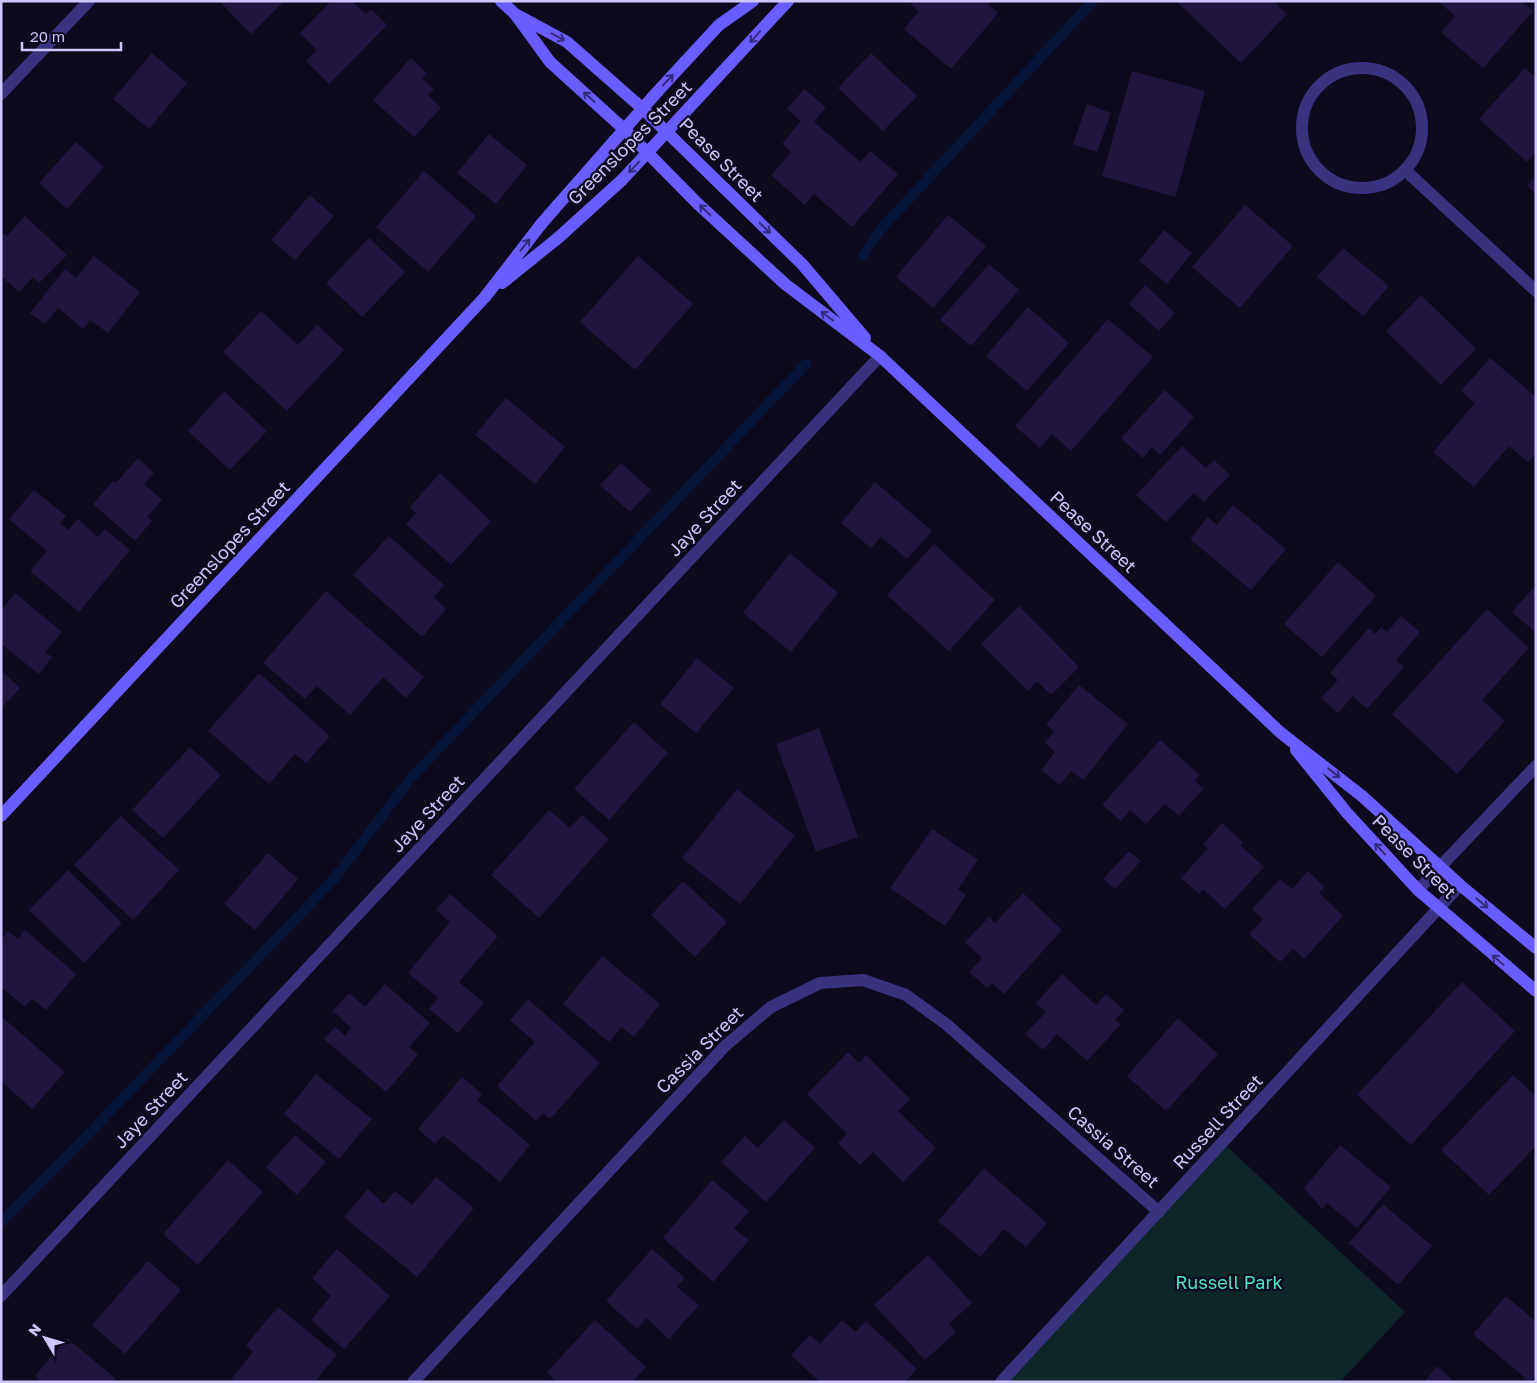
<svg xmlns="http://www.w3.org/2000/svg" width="1537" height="1383" viewBox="0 0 1537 1383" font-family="'Golos Text',sans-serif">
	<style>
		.green { fill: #0d2627 }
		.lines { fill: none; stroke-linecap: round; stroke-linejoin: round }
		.stream { stroke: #06163a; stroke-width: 10 }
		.building { fill: #20153f }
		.street { stroke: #39327f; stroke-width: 12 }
		.secondary { stroke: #6a5dff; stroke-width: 12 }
		.oneway { stroke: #332b77 }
		.labels { text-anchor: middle; stroke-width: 4.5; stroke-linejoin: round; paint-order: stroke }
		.street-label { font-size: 18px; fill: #d0c6ff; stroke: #0e0a1d }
		.park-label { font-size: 18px; fill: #4ce5c8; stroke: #0e0a1d }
	</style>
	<rect width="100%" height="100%" fill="#0e0a1d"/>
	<path class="green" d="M1223 1143 1405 1312 1340 1382H1001Z"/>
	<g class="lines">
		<path class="stream" d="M863 256 881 229 1093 1
			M1 1222 71 1152 333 880 411 778 806 364"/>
	</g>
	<path class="building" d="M221 1H284L251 34 220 2Z
		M331 1H352L366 14 371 9 387 25 329 84 306 61 317 50 300 33Z
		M914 1H992L989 5 998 13 951 69 904 29 919 11 911 5Z
		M1176 1H1273L1287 14 1241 63Z
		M1438 1H1521L1533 11 1483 68 1441 32 1455 16Z
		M152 53 187 83 149 129 113 99Z
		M871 53 917 96 883 131 838 88Z
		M411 58 427 73 422 78 434 89 428 95 441 108 414 137 373 100Z
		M1525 68 1536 78V152L1527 162 1479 119Z
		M1132 71 1205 91 1175 197 1102 176Z
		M804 89 826 107 814 122 861 162 870 151 898 174 852 227 814 194 805 205 771 175 791 152 782 144 801 121 787 109Z
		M1087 104 1111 113 1097 152 1073 144Z
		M489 134 527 165 496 204 457 173Z
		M76 142 104 167 67 209 39 183Z
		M424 171 476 216 428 272 376 227Z
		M1536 177V194L1527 186Z
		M310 195 334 216 295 260 271 240Z
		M1245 205 1293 246 1240 308 1192 267Z
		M948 215 986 246 933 308 896 277Z
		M25 216 67 255 39 283 33 277 19 292 1 276V232L7 236Z
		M1164 230 1192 253 1167 284 1139 261Z
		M369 238 405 272 362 317 326 283Z
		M1343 248 1389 286 1363 316 1317 277Z
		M94 256 140 292 108 333 90 320 83 329 58 308 45 324 30 313 65 269 76 278Z
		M638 256 693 304 635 370 580 322Z
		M989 264 1019 290 971 346 940 320Z
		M1145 285 1175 313 1159 331 1129 304Z
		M1421 295 1476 349 1441 385 1386 331Z
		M1028 307 1069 343 1027 391 986 356Z
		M261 311 298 345 317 325 344 350 287 411 223 352Z
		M1108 319 1153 357 1071 451 1052 434 1040 448 1015 426Z
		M1490 358 1536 397V453L1528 462 1509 446 1474 487 1433 452 1475 403 1461 391Z
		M1165 390 1194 417 1160 455 1152 447 1143 458 1121 438Z
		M224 391 267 431 230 470 188 431Z
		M506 398 565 447 535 484 475 435Z
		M1182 446 1206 468 1214 460 1230 475 1204 502 1194 493 1166 522 1136 495Z
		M138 458 154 473 144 484 162 500 147 517 152 521 135 541 93 504 113 481 116 483Z
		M621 463 651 490 630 512 600 485Z
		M440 473 491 521 451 565 406 524 416 513 410 507Z
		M875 482 932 531 907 559 881 537 871 548 841 523Z
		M34 490 66 516 60 523 68 530 78 519 98 537 105 529 130 550 79 612 30 571 47 551 9 519Z
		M1233 505 1286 549 1251 590 1190 539 1208 517 1217 525Z
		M389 536 444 585 434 597 446 609 422 637 353 575Z
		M934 544 995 600 949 651 887 595Z
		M790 553 838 593 791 652 743 613Z
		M1338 562 1376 596 1322 657 1284 624Z
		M1536 585V633L1512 612Z
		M326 591 424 677 406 698 383 677 350 715 317 686 305 699 263 663Z
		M15 593 62 632 45 652 52 657 39 674 1 644V611Z
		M1019 606 1079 667 1051 695 1037 681 1028 691 981 644Z
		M1487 609 1529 648 1482 700 1505 721 1457 774 1392 714Z
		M1401 616 1420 632 1396 660 1404 667 1367 709 1353 696 1338 713 1321 698 1338 680 1330 673 1369 628 1375 634 1381 627 1387 632Z
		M697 658 734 688 696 733 660 704Z
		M1 670 20 688 1 709Z
		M259 673 330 736 306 763 295 754 269 784 208 731Z
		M1079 685 1128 724 1083 780 1071 771 1060 785 1041 770 1055 752 1045 743 1054 731 1046 725Z
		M634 722 668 753 609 820 574 789Z
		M819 728 858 837 816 852 776 744Z
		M1160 740 1200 775 1195 781 1203 789 1179 816 1165 804 1146 824 1130 810 1121 821 1102 805Z
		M190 747 221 775 163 838 132 810Z
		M737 789 795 836 740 904 682 858Z
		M549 810 570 828 582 815 609 839 539 918 491 875Z
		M121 816 179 870 133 920 74 865Z
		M1222 823 1243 842 1240 845 1264 867 1225 909 1203 889 1199 894 1181 878 1208 848 1203 844Z
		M932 829 978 860 958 889 966 895 945 926 890 888Z
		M1129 851 1141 861 1115 889 1103 879Z
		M268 853 298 879 255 930 224 904Z
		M68 870 122 923 84 963 29 910Z
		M1308 871 1324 887 1319 893 1343 916 1304 959 1293 949 1280 962 1249 934 1263 919 1252 909 1280 879 1292 889Z
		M683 881 727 922 695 957 651 915Z
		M1023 893 1062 930 1004 994 992 983 987 988 969 972 982 958 965 942 989 917 995 923Z
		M450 894 498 936 459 982 484 1003 458 1033 429 1009 438 998 408 973 450 922 436 910Z
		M25 930 76 974 46 1010 32 999 25 1007 1 987V940L8 931 18 939Z
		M602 956 660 1004 634 1037 622 1027 609 1042 563 1004Z
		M1062 974 1096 1005 1106 994 1124 1010 1115 1020 1121 1024 1087 1061 1057 1034 1043 1050 1025 1034 1046 1012 1036 1003Z
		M1462 982 1515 1031 1411 1145 1357 1095Z
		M385 984 430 1023 409 1047 418 1055 386 1092 324 1039 335 1027 345 1036 351 1028 333 1011 349 993 365 1007Z
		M528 999 600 1063 550 1119 543 1113 536 1121 497 1086 535 1042 510 1020Z
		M1 1016 65 1072 32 1109 1 1081Z
		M1178 1018 1218 1054 1166 1111 1127 1076Z
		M848 1052 859 1063 866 1055 910 1099 898 1111 936 1148 903 1182 873 1152 860 1165 838 1143 847 1134 807 1094Z
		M316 1074 372 1119 339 1159 284 1114Z
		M1513 1075 1536 1096V1146L1489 1195 1441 1150Z
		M462 1077 482 1094 477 1100 530 1145 500 1182 443 1135 435 1144 418 1129Z
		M784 1120 815 1148 766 1202 721 1162 745 1136 758 1148Z
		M295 1135 326 1162 297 1195 266 1167Z
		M1340 1145 1391 1187 1357 1228 1327 1203 1322 1209 1304 1188Z
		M228 1160 263 1192 198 1265 163 1234Z
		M984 1168 1047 1223 1026 1247 1004 1229 980 1257 938 1221Z
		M436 1177 474 1208 417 1277 344 1217 368 1189 384 1204 395 1191 412 1205Z
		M712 1180 749 1211 734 1229 749 1240 713 1282 663 1238Z
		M1383 1204 1432 1246 1398 1285 1349 1243Z
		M337 1249 390 1296 344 1349 311 1320 331 1296 312 1278Z
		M652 1249 685 1278 677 1287 699 1305 669 1339 646 1318 637 1329 606 1301Z
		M928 1255 972 1303 949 1324 956 1332 925 1360 874 1305Z
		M148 1261 181 1290 125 1354 92 1325Z
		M1506 1296 1536 1322V1375L1530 1382 1473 1334Z
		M278 1307 337 1355 314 1382H236L232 1378 253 1352 246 1345Z
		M595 1320 646 1367 632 1382H557L547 1372Z
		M842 1320 856 1332 866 1321 917 1369 905 1382H820L791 1355 810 1335 820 1344Z
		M67 1338 116 1379 114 1382H41L35 1376Z
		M1437 1366 1455 1382H1424Z"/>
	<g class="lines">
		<path class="street" d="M1302 128a60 60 0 1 1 120 0a60 60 0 1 1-120 0Z
			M1 94 89 1
			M1405 170 1536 291
			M1418 890 1536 766
			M1 1296 880 356
			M413 1382 725 1046 771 1007 820 983 863 980 906 995 946 1024 1159 1212
			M1001 1382 1460 885"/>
		<path class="secondary" d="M501 1 515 14 550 62 625 130 697 203 785 284 880 356 1281 733 1362 796 1460 885 1536 948
			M517 15 567 42 643 109 802 264 865 338
			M502 283 558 238 622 180 788 1
			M1296 750 1347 813 1418 890 1536 991
			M1 816 485 297 542 223 658 91 719 25 753 1"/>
	</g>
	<defs><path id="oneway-shaft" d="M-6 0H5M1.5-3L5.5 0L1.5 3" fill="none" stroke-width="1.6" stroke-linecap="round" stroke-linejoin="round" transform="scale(1.25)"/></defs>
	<g class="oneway">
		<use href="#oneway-shaft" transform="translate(558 37) rotate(28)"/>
		<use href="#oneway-shaft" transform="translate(755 37) rotate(132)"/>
		<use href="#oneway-shaft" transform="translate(668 80) rotate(-47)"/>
		<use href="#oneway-shaft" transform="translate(589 97) rotate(-138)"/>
		<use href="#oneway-shaft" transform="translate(634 167) rotate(133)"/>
		<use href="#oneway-shaft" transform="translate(705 210) rotate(-137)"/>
		<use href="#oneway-shaft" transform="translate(765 228) rotate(44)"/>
		<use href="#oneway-shaft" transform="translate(525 245) rotate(-52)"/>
		<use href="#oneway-shaft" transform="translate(827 316) rotate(-143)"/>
		<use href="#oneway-shaft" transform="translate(1334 773) rotate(38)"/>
		<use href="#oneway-shaft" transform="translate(1380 849) rotate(-133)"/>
		<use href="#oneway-shaft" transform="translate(1482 903) rotate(40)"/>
		<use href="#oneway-shaft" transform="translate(1498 960) rotate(-139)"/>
	</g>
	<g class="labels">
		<g class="street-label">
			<text transform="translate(630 143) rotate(-45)" y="6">Greenslopes Street</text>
			<text transform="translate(721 160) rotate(45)" y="6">Pease Street</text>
			<text transform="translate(705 518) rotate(-47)" y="6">Jaye Street</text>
			<text transform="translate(1093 532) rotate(43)" y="6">Pease Street</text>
			<text transform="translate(230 545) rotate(-47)" y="6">Greenslopes Street</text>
			<text transform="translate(428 814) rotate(-47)" y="6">Jaye Street</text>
			<text transform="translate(1414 857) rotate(45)" y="6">Pease Street</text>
			<text transform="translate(700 1050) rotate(-45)" y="6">Cassia Street</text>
			<text transform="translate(151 1110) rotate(-47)" y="6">Jaye Street</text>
			<text transform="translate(1218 1122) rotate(-47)" y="6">Russell Street</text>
			<text transform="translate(1113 1147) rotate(41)" y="6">Cassia Street</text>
		</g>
		<g class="park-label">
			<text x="1229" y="1289">Russell Park</text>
		</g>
	</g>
	<rect width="1537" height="1383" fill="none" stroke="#d0c6ff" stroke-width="5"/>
	<g transform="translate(45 1338) rotate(308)" stroke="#0e0a1d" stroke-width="4" paint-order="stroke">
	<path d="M0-4L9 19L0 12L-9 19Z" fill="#d0c6ff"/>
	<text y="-8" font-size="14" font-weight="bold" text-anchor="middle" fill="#d0c6ff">N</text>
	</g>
	<path d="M22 42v8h99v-8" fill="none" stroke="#d0c6ff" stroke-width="2.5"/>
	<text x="30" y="42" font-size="15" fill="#d0c6ff" stroke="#0e0a1d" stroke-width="4" paint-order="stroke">20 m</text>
</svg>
